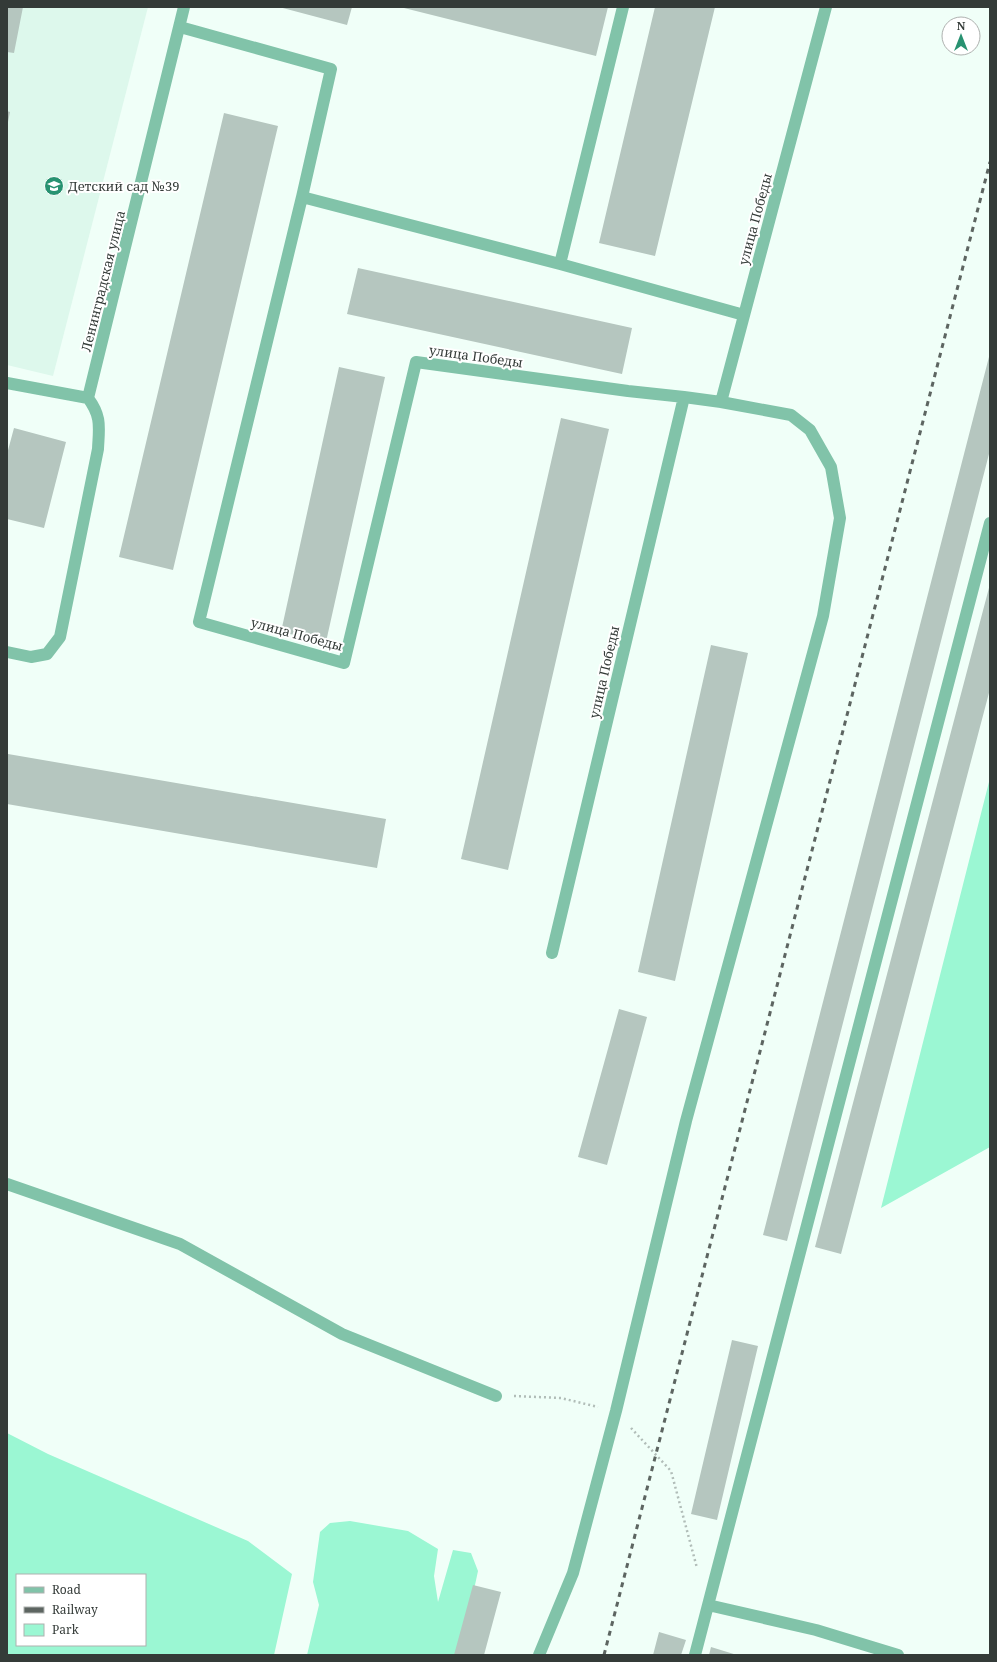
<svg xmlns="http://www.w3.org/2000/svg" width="997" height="1662" viewBox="0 0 997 1662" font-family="'Noto Serif',serif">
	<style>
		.built { fill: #ddf8ec }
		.green { fill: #9bf7d3; fill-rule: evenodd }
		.building { fill: #b5c6bf }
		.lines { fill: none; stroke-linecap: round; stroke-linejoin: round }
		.path { stroke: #b1bdb8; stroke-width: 2.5; stroke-dasharray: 2 3; stroke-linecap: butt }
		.minor { stroke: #81c3a9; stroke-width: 12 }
		.rail { stroke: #5d6561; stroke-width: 3; stroke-dasharray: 5 5; stroke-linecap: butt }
		.labels { text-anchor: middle; stroke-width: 4; stroke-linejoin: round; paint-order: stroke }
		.poi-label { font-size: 13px; fill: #343b38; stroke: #fff; text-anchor: start }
		.street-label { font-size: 13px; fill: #343b38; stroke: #fff }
	</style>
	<rect width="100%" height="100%" fill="#f0fff8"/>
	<path class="built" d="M7 7H148L53 376 7 365Z"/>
	<path class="green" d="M990 778V1147L881 1208Z
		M7 1433 48 1454 248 1541 292 1574 274 1655H7ZM17 1575H145V1645H17Z
		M350 1521 408 1531 438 1549 434 1576 438 1602 453 1550 471 1553 478 1571 460 1655H307L319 1605 313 1582 320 1532 330 1523Z"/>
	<path class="building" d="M7 7H23L14 53 7 52Z
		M279 7H352L347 25Z
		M400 7H608L596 56Z
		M655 7H715L655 256 599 243Z
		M7 111 10 112 8 122H7Z
		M224 113 278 126 173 570 119 557Z
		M358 268 632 328 622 374 347 314Z
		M990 353V450L787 1241 763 1235Z
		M339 367 385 377 326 642 281 632Z
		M561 418 609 429 508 870 461 859Z
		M14 428 66 442 44 528 7 519V454Z
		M990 584V689L841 1254 815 1247Z
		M711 645 748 653 675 981 638 972Z
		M8 754 386 819 377 868 7 804Z
		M619 1009 647 1017 607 1165 578 1157Z
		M732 1340 758 1346 717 1520 691 1514Z
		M473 1585 501 1592 484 1655H454Z
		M659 1632 686 1640 681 1655H653Z
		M711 1647 737 1655H709Z"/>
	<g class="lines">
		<path class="path" d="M514 1396 561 1398 598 1407
			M631 1428 671 1471 697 1568"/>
		<path class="minor" d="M180 27 331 69 302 197 560 264 744 315
			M302 197 199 622 344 663 416 362 628 391 684 397
			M560 264 623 7
			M7 383 88 398
			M88 398 184 7
			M7 652 31 657 47 654 60 637 98 449C99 427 102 417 88 398
			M552 953 684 397 721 402 826 7
			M7 1184 180 1244 342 1334 496 1396
			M708 1605 816 1630 898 1655
			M539 1655 573 1573 616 1411 686 1121 823 616 840 518 831 467 810 430 791 415 721 402
			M695 1655 990 523"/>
		<path class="rail" d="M604 1655 990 162"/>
	</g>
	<defs>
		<g id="school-disc" transform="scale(1)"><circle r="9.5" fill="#289271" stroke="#fff"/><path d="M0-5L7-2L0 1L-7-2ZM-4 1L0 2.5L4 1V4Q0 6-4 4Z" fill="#fff"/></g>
	</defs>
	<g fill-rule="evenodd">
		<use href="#school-disc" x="54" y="186"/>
	</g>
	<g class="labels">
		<g class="poi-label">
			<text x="68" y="191">Детский сад №39</text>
		</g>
		<g class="street-label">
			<text transform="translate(755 219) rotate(-75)" y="5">улица Победы</text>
			<text transform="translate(103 281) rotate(-76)" y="5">Ленинградская улица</text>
			<text transform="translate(476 356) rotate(8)" y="5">улица Победы</text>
			<text transform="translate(297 634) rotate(15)" y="5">улица Победы</text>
			<text transform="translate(604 672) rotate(-77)" y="5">улица Победы</text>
		</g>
	</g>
	<rect width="997" height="1662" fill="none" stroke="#343b38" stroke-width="16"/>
	<rect x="16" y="1574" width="130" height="72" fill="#ffffff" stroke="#aeb1af"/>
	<rect x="24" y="1587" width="20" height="6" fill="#81c3a9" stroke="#aeb1af"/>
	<text x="52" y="1594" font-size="12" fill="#343b38">Road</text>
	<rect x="24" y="1607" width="20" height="6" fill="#5d6561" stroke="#aeb1af"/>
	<text x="52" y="1614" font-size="12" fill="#343b38">Railway</text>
	<rect x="24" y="1624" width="20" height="12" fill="#9bf7d3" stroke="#aeb1af"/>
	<text x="52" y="1634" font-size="12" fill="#343b38">Park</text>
	<g transform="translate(961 36)"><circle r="19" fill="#ffffff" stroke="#aeb1af"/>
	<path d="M0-3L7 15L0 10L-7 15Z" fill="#289271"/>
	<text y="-6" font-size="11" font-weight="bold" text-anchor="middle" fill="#343b38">N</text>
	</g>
</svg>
